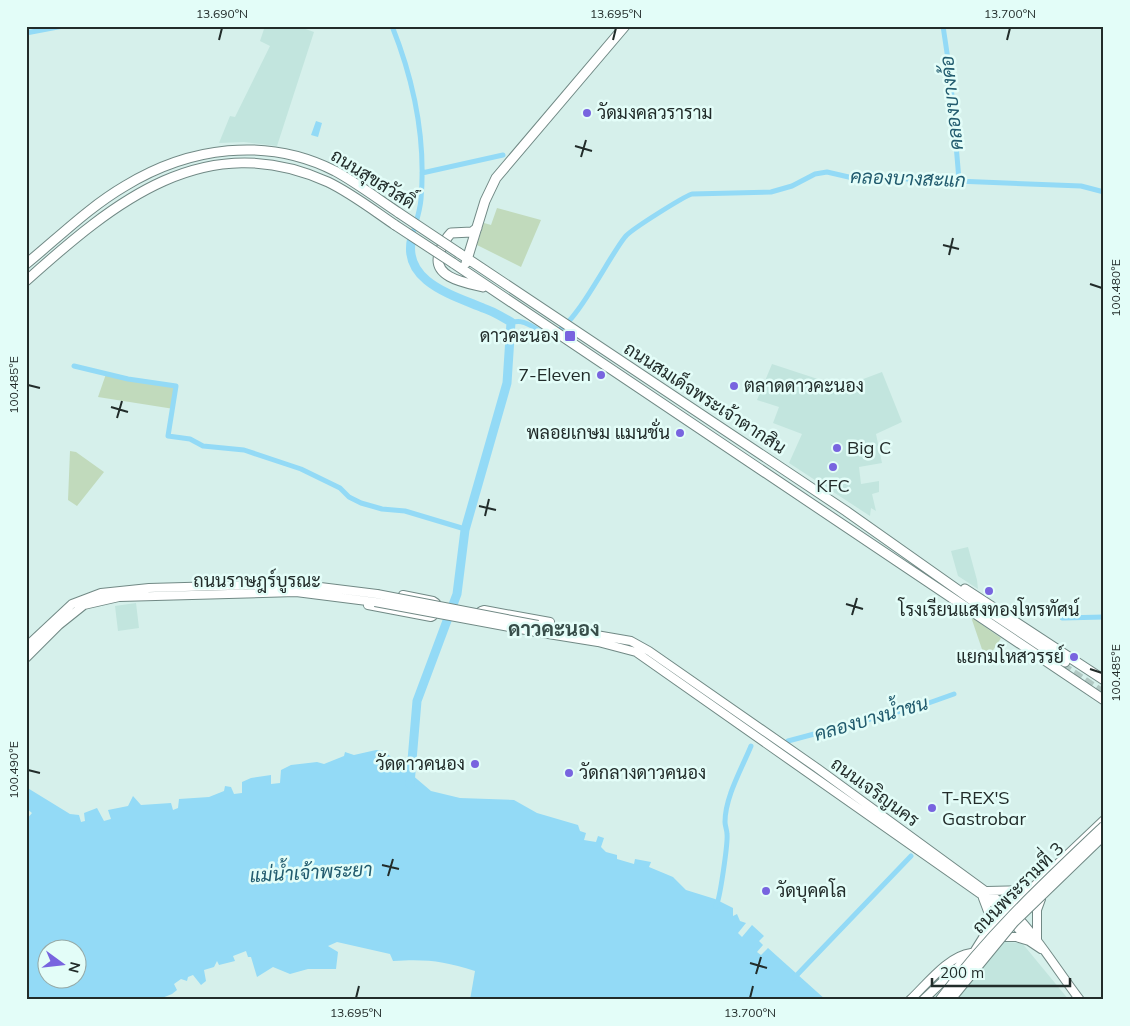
<svg xmlns="http://www.w3.org/2000/svg" width="1130" height="1026" viewBox="0 0 1130 1026" font-family="Mulish,Sarabun,sans-serif">
	<style>
		.built { fill: #c2e5de }
		.green { fill: #c1dabc }
		.water { fill: #93daf6; fill-rule: evenodd }
		.lines { fill: none; stroke-linecap: round; stroke-linejoin: round }
		.canal { stroke: #93daf6; stroke-width: 5 }
		.river { stroke: #93daf6; stroke-width: 9 }
		.primary-tunnel { stroke: #b2c9c4; stroke-width: 9; stroke-dasharray: 9 4.5; stroke-linecap: butt }
		.secondary-casing { stroke: #718985; stroke-width: 10 }
		.primary-casing { stroke: #718985; stroke-width: 11 }
		.secondary { stroke: #fff; stroke-width: 8 }
		.primary { stroke: #fff; stroke-width: 9 }
		.secondary-bridge-casing { stroke: #718985; stroke-width: 10; stroke-linecap: butt }
		.primary-bridge-casing { stroke: #718985; stroke-width: 11; stroke-linecap: butt }
		.secondary-bridge { stroke: #fff; stroke-width: 8 }
		.primary-bridge { stroke: #fff; stroke-width: 9 }
		.ticks { fill: none; stroke: #222c2a; stroke-width: 2 }
		.poi-dot { fill: #7864df; stroke: #e3fdf8; stroke-width: 2 }
		.labels { text-anchor: middle; stroke-width: 5; stroke-linejoin: round; paint-order: stroke }
		.poi-label { font-size: 18px; fill: #222c2a; stroke: #e3fdf8; text-anchor: start }
		.street-label { font-size: 18px; fill: #222c2a; stroke: #e3fdf8 }
		.water-label { font-size: 19px; font-style: italic; fill: #215b6e; stroke: #e3fdf8 }
		.quarter-label { font-size: 20px; font-weight: bold; fill: #374d49; stroke: #e3fdf8 }
		.neatline { fill: none; stroke: #222c2a; stroke-width: 2 }
		.ticks-label { font-size: 12px; text-anchor: middle; fill: #222c2a }
	</style>
	<rect width="100%" height="100%" fill="#d6f0eb"/>
	<path class="built" d="M265 26H297L314 32 277 146 244 142 219 143 230 116 235 117 270 46 260 41Z
		M772 364 842 387 882 372 902 422 876 434 882 463 859 467 861 484 879 481V492L872 494 876 511 871 508 870 516 789 463 802 434 773 423 779 407 757 400Z
		M968 547 977 580 978 589 958 576 951 551Z
		M136 603 139 628 118 631 115 606Z
		M1004 942 1022 943 1069 1000H952L991 949Z"/>
	<path class="green" d="M497 208 541 220 521 267 477 245 484 223 491 225Z
		M106 374 138 381 176 386 174 409 98 397Z
		M70 451 76 452 104 472 77 506 68 500Z
		M971 617 1001 638 986 661Z"/>
	<path class="water" d="M316 121 322 123 318 137 311 135Z
		M376 750 384 751 431 791 460 798 514 800 537 813 578 825 580 831 586 833 584 840 596 842 598 836 604 838 601 847 606 852 617 855V859L634 864 635 859 651 862 649 867 673 877 686 890 715 899 733 908V916L737 914 740 921 746 923 738 933 742 937 752 925 764 936 759 941 763 945 757 952 761 955 768 948 826 1000H470L475 971C443 961 427 959 393 961L390 954 337 942 328 946 338 952 336 969H308L290 974 273 967 257 977 251 957H248L246 951 233 956 235 961 219 965 217 961 214 967 204 970 206 981 201 985 193 975 188 977 187 981 181 979 174 984 177 990 172 994 157 1000H26V820L32 813 26 808V787L70 814 79 815 81 822 85 821 84 813 97 808 104 821 111 819 108 810 128 806 133 796 141 805 171 803 173 810 178 808 179 799 209 797 224 791 225 786 231 787 234 794 242 793V782L251 778 271 775V784L280 783 281 770 291 765 317 762 324 764 344 756 345 752 354 755ZM48 948H78V978H48Z"/>
	<g class="lines">
		<path class="canal" d="M392 26C414 81 426 140 421 199 420 212 415 225 412 237
			M943 26 950 73 959 180
			M26 33 63 26
			M422 173 503 155
			M511 322C514 322 519 321 522 322 533 324 543 337 554 333 576 325 608 258 625 237 630 230 683 197 692 194L771 192 792 186 815 174 827 172 853 178 870 173 882 178 1081 186 1104 192
			M74 366 128 379 176 386 168 436 190 439 203 446 244 450 301 469 340 488 349 497 361 503 382 509 405 511 465 529
			M1062 618 1104 617
			M788 741 923 705 954 694
			M716 906C720 900 728 842 727 834 727 830 725 826 725 822 725 797 742 768 751 746
			M794 978 911 856"/>
		<path class="river" d="M410 784 417 701 457 594 465 530 507 383 511 322C502 317 493 311 483 308 452 295 401 281 412 237"/>
		<path class="primary-tunnel" d="M1062 666 1104 694"/>
		<g class="secondary-casing">
			<path id="secondary" d="M368 605 431 617 433 616 436 603 433 601 403 595
				M480 619 481 611 484 610 550 622
				M538 625 631 641 649 651 817 768 1010 909C1037 936 1057 970 1080 1000
				M536 632 598 642 636 652 999 907 1029 941 1041 949
				M26 647 72 604 101 593 149 588 296 584 377 594
				M26 658 59 625 84 605 119 597 296 592 375 602
				M987 891 1030 890
				M983 898 989 914 986 932
				M999 937H1016L1029 941
				M1037 939V910L1041 899
				M910 1000C927 984 948 956 971 953
				M923 1000 974 952 984 936 1010 909 1104 820"/>
		</g>
		<g class="primary-casing">
			<path id="primary" d="M477 228 472 232 451 233C445 239 442 246 439 254 432 278 467 283 483 287
				M459 253 846 511 972 600 1065 662
				M453 263 1104 700
				M466 263 485 201 496 178 625 26
				M26 264C58 238 89 207 125 186 189 147 266 136 335 171 357 183 378 199 399 213
				M26 281C114 202 205 126 328 182 351 193 373 210 395 225
				M965 589 1104 680"/>
		</g>
		<use href="#secondary" class="secondary"/>
		<use href="#primary" class="primary"/>
		<g class="secondary-bridge-casing">
			<path id="secondary-bridge" d="M377 594 538 625
				M375 602 536 632"/>
		</g>
		<g class="primary-bridge-casing">
			<path id="primary-bridge" d="M399 213 459 253
				M395 225 453 263
				M940 1000C990 933 1044 883 1104 826
				M950 1000 1014 922 1104 835"/>
		</g>
		<use href="#secondary-bridge" class="secondary-bridge"/>
		<use href="#primary-bridge" class="primary-bridge"/>
	</g>
	<path class="ticks" d="M219 40 222 28M613 40 616 28M1007 40 1010 28M575 146 592 151M581 157 586 140M943 245 959 249M949 255 953 238M1090 284 1102 288M28 385 40 388M111 407 128 412M117 418 122 401M479 506 496 510M485 516 489 499M846 604 863 609M852 615 857 598M1090 669 1102 673M28 770 40 773M382 865 399 869M388 876 393 859M750 963 767 968M756 974 761 957M356 998 359 986M750 998 753 986"/>
	<g class="poi-dot">
		<circle cx="587" cy="113" r="5"/>
		<rect x="564" y="330" width="12" height="12" rx="2.5"/>
		<circle cx="601" cy="375" r="5"/>
		<circle cx="734" cy="386" r="5"/>
		<circle cx="680" cy="433" r="5"/>
		<circle cx="837" cy="448" r="5"/>
		<circle cx="833" cy="467" r="5"/>
		<circle cx="989" cy="591" r="5"/>
		<circle cx="1074" cy="657" r="5"/>
		<circle cx="475" cy="764" r="5"/>
		<circle cx="569" cy="773" r="5"/>
		<circle cx="932" cy="808" r="5"/>
		<circle cx="766" cy="891" r="5"/>
	</g>
	<g class="labels">
		<g class="poi-label">
			<text x="597" y="119">วัดมงคลวราราม</text>
			<text x="559" y="342" text-anchor="end">ดาวคะนอง</text>
			<text x="591" y="381" text-anchor="end">7-Eleven</text>
			<text x="744" y="392">ตลาดดาวคะนอง</text>
			<text x="670" y="439" text-anchor="end">พลอยเกษม แมนชั่น</text>
			<text x="847" y="454">Big C</text>
			<text x="833" y="492" text-anchor="middle">KFC</text>
			<text x="989" y="616" text-anchor="middle">โรงเรียนแสงทองโทรทัศน์</text>
			<text x="1064" y="663" text-anchor="end">แยกมโหสวรรย์</text>
			<text x="465" y="770" text-anchor="end">วัดดาวคนอง</text>
			<text x="579" y="779">วัดกลางดาวคนอง</text>
			<text x="942" y="804">T-REX'S<tspan x="942" dy="21">Gastrobar</tspan></text>
			<text x="776" y="897">วัดบุคคโล</text>
		</g>
		<g class="street-label">
			<text transform="translate(373 179) rotate(32)" y="6">ถนนสุขสวัสดิ์</text>
			<text transform="translate(705 398) rotate(33)" y="6">ถนนสมเด็จพระเจ้าตากสิน</text>
			<text x="257" y="587">ถนนราษฎร์บูรณะ</text>
			<text transform="translate(875 792) rotate(36)" y="6">ถนนเจริญนคร</text>
			<text transform="translate(1018 888) rotate(-45)" y="6">ถนนพระรามที่ 3</text>
		</g>
		<g class="water-label">
			<text transform="translate(951 103) rotate(-96)" y="7">คลองบางค้อ</text>
			<text transform="translate(908 178) rotate(2)" y="7">คลองบางสะแก</text>
			<text transform="translate(871 718) rotate(-16)" y="7">คลองบางน้ำชน</text>
			<text transform="translate(311 872) rotate(-3)" y="7">แม่น้ำเจ้าพระยา</text>
		</g>
		<g class="quarter-label">
			<text x="554" y="636">ดาวคะนอง</text>
		</g>
	</g>
	<rect width="1130" height="1026" fill="none" stroke="#e3fdf8" stroke-width="55"/>
	<g transform="translate(62 964) rotate(105)"><circle r="24" fill="#e3fdf8" stroke="#96a9a6"/>
	<path d="M0-4L9 19L0 12L-9 19Z" fill="#7864df"/>
	<text y="-8" font-size="14" font-weight="bold" text-anchor="middle" fill="#222c2a">N</text>
	</g>
	<path d="M932 978v8h138v-8" fill="none" stroke="#222c2a" stroke-width="2.5"/>
	<text x="940" y="978" font-size="15" fill="#222c2a" stroke="#e3fdf8" stroke-width="4" paint-order="stroke">200 m</text>
	<rect x="28" y="28" width="1074" height="970" class="neatline"/>
	<g class="ticks-label">
		<text x="222" y="18">13.690°N</text>
		<text x="616" y="18">13.695°N</text>
		<text x="1010" y="18">13.700°N</text>
		<text transform="translate(1116 288) rotate(-90)" y="4">100.480°E</text>
		<text transform="translate(14 385) rotate(-90)" y="4">100.485°E</text>
		<text transform="translate(1116 673) rotate(-90)" y="4">100.485°E</text>
		<text transform="translate(14 770) rotate(-90)" y="4">100.490°E</text>
		<text x="356" y="1017">13.695°N</text>
		<text x="750" y="1017">13.700°N</text>
	</g>
</svg>
